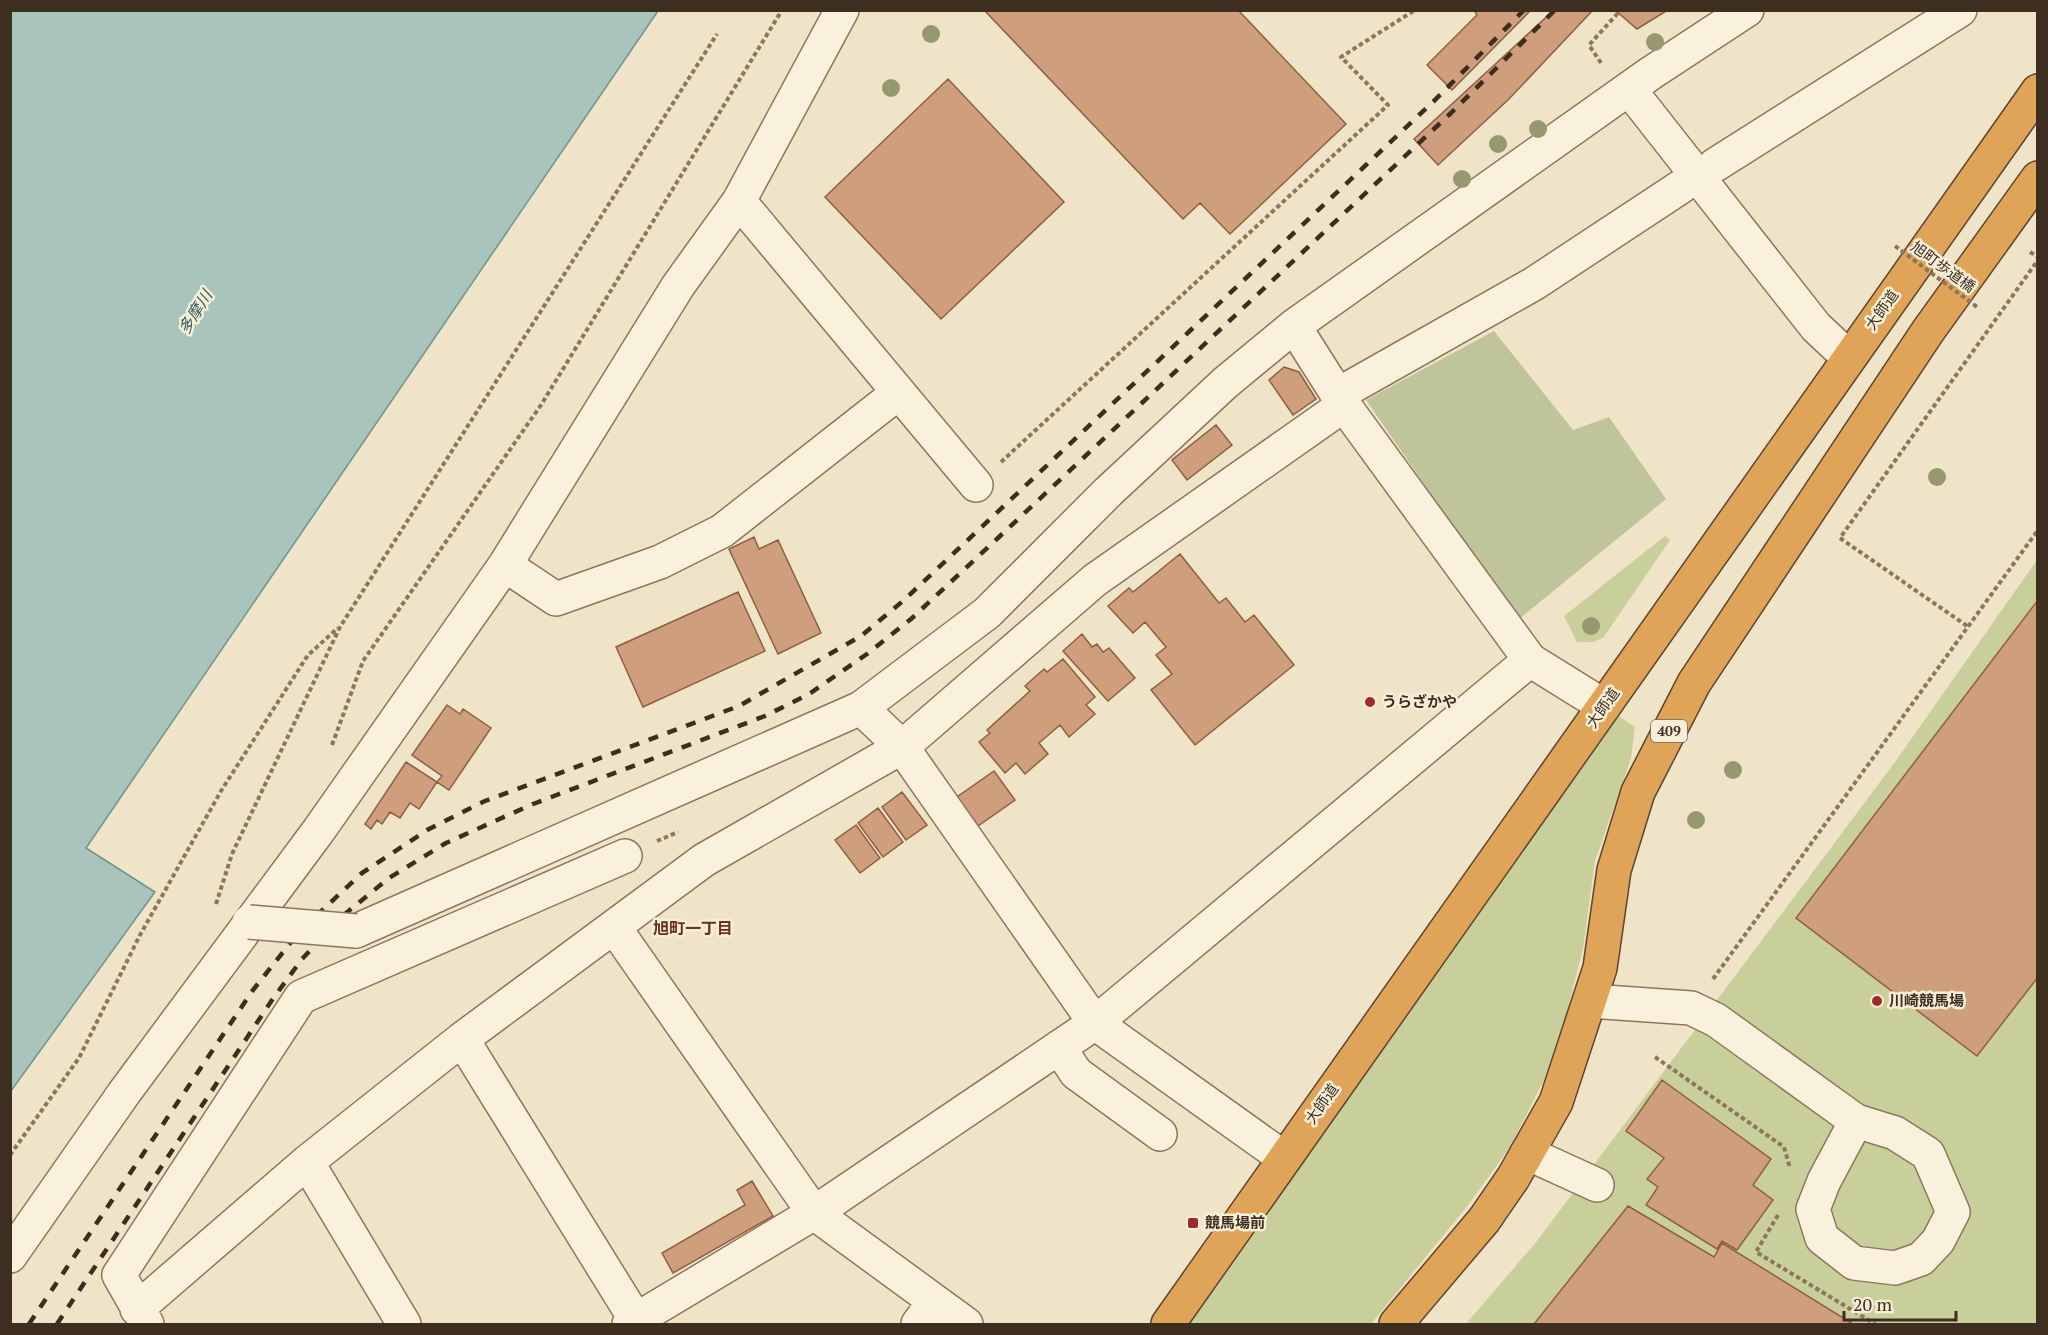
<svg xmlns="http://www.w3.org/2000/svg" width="2048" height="1335" viewBox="0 0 2048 1335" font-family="'PT Serif','Noto Sans JP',serif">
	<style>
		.green { fill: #c9cf9b }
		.cemetery { fill: #bfc49a }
		.water { fill: #a9c4bc; stroke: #6f938a; stroke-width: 1.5 }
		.building { fill: #cf9f7d; stroke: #8d5f41; stroke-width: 1.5 }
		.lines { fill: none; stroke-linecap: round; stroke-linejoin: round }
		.minor-casing { stroke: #8d765c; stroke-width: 36 }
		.highway-casing { stroke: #5b4430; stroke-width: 36 }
		.path { stroke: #8d765c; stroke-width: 4; stroke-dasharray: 4.5 3; stroke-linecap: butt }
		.minor { stroke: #faf1dc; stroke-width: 33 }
		.highway { stroke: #e0a458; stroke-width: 33 }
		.rail { stroke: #3d2e20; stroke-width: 4.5; stroke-dasharray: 10 10; stroke-linecap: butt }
		.minor-bridge-casing { stroke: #8d765c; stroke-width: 36; stroke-linecap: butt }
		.path-bridge { stroke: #8d765c; stroke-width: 4; stroke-dasharray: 4.5 3; stroke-linecap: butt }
		.minor-bridge { stroke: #faf1dc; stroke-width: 33 }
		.tree { fill: #96986f }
		.poi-dot { fill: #9e2a2b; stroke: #f7eed8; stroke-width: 2 }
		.labels { text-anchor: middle; stroke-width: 5; stroke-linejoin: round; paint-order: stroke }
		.shield { fill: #f7eed8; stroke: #756857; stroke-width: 1.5 }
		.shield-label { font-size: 14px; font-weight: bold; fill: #3d2e20 }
		.street-label { font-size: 15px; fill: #3d2e20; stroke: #f7eed8 }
		.poi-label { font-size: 15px; font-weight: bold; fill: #3d2e20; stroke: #f7eed8; text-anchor: start }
		.water-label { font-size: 16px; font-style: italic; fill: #2f5d5a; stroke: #f7eed8 }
		.neighbourhood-label { font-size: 16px; font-weight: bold; fill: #6b2e1e; stroke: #f7eed8 }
	</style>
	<rect width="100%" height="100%" fill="#f0e4c8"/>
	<path class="green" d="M1665 536 1670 540 1603 638 1593 642H1577L1564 616Z
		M2037 560V1324H1466L1537 1241 1895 762Z
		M1617 715 1635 727 1631 758 1595 861 1583 949 1565 1019 1544 1080 1510 1147 1469 1204 1371 1324H1189Z"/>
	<path class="cemetery" d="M1494 331 1573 430 1609 417 1666 499 1518 620 1366 400Z"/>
	<path class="water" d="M11 10 658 11 86 848 155 892 11 1091Z"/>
	<path class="building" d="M984 10H1238L1346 124 1230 234 1200 203 1183 219Z
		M1474 10H1531L1452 90 1427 65 1477 15Z
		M1554 10H1593L1509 99 1438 165 1414 139Z
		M1615 10H1668L1637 29Z
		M948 79 1064 202 941 319 825 197Z
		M1284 367 1299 372 1316 399 1293 415 1269 380Z
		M1216 425 1232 445 1187 480 1172 460Z
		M754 537 759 549 778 540 821 633 778 654 729 549Z
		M1180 554 1219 603 1226 598 1245 622 1254 615 1294 665 1195 745 1151 690 1172 674 1156 655 1166 647 1145 622 1133 633 1108 606 1129 588 1133 592Z
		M738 592 765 651 643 707 616 647Z
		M2038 600V977L1977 1056 1796 918Z
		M1082 634 1092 647 1097 644 1103 652 1109 648 1135 678 1108 701 1063 651Z
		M1063 659 1095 697 1086 705 1095 714 1069 737 1060 725 1039 743 1048 754 1025 774 1016 763 1005 773 979 742 990 733 987 730 1030 691 1025 686 1044 669 1047 672Z
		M447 705 460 714 463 709 491 728 449 790 437 782 442 776 412 755Z
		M406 762 437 782 419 809 410 803 400 818 390 812 382 824 377 820 371 829 365 824Z
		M994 771 1015 800 978 826 957 797Z
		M902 792 927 825 906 840 882 807Z
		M878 808 903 842 883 857 858 823Z
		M856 825 880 858 860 873 835 840Z
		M1662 1080 1771 1159 1753 1185 1773 1200 1737 1250 1722 1241 1717 1249 1646 1205 1658 1187 1647 1179 1664 1158 1626 1131Z
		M752 1181 773 1216 673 1273 662 1253 745 1205 737 1190Z
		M1628 1206 1714 1257 1722 1243 1853 1324H1534Z"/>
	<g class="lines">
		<g class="minor-casing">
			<path id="minor" d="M1629 89 1816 327 1848 357
				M1715 165 1960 10
				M739 201 976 485
				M1294 326 1344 405 1530 660 1604 706
				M1337 395 1535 283 1682 186
				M505 565 556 599 660 562 722 531 898 393
				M861 708 902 747 1095 1023 1284 1158
				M614 927 814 1213 966 1324
				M356 931 861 708 987 613 1108 492 1225 383 1294 326 1651 73 1747 10
				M1590 1001 1691 1008 1716 1020 1856 1121 1895 1133 1928 1154 1953 1212 1938 1241 1921 1259 1895 1268 1854 1263 1822 1238 1813 1209 1824 1181 1856 1121
				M462 1039 636 1320
				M1059 1047 1076 1073 1160 1134
				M1527 1153 1597 1185
				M307 1162 404 1324
				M10 1256 124 1093 319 830 505 565 678 286 739 201 842 10
				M137 1309 307 1162 462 1039 704 860 902 747 1095 580 1344 405
				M147 1324 119 1275 301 997 625 856
				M629 1324 814 1213 1095 1023 1530 660
				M918 1324 934 1302"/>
		</g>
		<g class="highway-casing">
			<path id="highway" d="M1168 1324 2038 91
				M1396 1324 1484 1220 1513 1178 1556 1102 1600 968 1614 870 1638 792 1694 683 1928 331 2038 178"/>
		</g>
		<path class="path" d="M1601 63 1589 45 1618 13
			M2030 252 2038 257
			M1001 462 1388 105 1341 57 1415 10
			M1967 626 1840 538 2038 260
			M332 745 363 661 541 405 782 10
			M657 841 678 832
			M216 904 232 854 340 627 717 34
			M1713 979 2038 530
			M1655 1057 1784 1147 1790 1168
			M10 1155 79 1058 140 935 221 791 308 655 338 628
			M1778 1215 1756 1252 1875 1324"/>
		<use href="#minor" class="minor"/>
		<use href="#highway" class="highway"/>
		<path class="rail" d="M29 1324 253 990 299 932 362 873 429 829 485 801 739 706 861 636 903 601 1435 100 1524 10
			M57 1324 272 1000 302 959 345 914 389 878 446 843 533 804 765 716 809 694 867 654 911 619 999 537 1451 113 1555 10"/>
		<g class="minor-bridge-casing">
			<path id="minor-bridge" d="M249 922 356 931"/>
		</g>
		<path class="path-bridge" d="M1895 246 1977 307"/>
		<use href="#minor-bridge" class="minor-bridge"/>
	</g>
	<g class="tree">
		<circle cx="931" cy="34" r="9"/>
		<circle cx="1655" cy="42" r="9"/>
		<circle cx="891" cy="88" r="9"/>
		<circle cx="1538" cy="129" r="9"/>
		<circle cx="1498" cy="144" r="9"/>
		<circle cx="1462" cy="179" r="9"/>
		<circle cx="1937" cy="477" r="9"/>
		<circle cx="1591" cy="626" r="9"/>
		<circle cx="1733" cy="770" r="9"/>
		<circle cx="1696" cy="820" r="9"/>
	</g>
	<g class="poi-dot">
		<circle cx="1370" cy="702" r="6"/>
		<circle cx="1877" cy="1001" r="6"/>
		<rect x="1187" y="1217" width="12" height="12" rx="3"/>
	</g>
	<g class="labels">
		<rect class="shield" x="1651" y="720" width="36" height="22" rx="4.5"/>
		<g class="shield-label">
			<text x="1669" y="736">409</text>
		</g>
		<g class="street-label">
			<text transform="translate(1943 267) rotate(36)" y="5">旭町歩道橋</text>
			<text transform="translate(1882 310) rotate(-55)" y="5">大師道</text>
			<text transform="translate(1603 708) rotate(-55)" y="5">大師道</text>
			<text transform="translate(1322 1104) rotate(-55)" y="5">大師道</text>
		</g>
		<g class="poi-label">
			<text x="1382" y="707">うらざかや</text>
			<text x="1889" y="1006">川崎競馬場</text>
			<text x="1205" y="1228">競馬場前</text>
		</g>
		<g class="water-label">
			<text transform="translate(195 312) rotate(-58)" y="6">多摩川</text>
		</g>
		<g class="neighbourhood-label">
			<text x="693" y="934">旭町一丁目</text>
		</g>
	</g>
	<rect width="2048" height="1335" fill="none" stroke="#3d2e20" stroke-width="24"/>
	<path d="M1844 1311v9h112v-9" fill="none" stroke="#3d2e20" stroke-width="3"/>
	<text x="1853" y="1311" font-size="18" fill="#3d2e20" stroke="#f7eed8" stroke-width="4.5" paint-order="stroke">20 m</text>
</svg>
